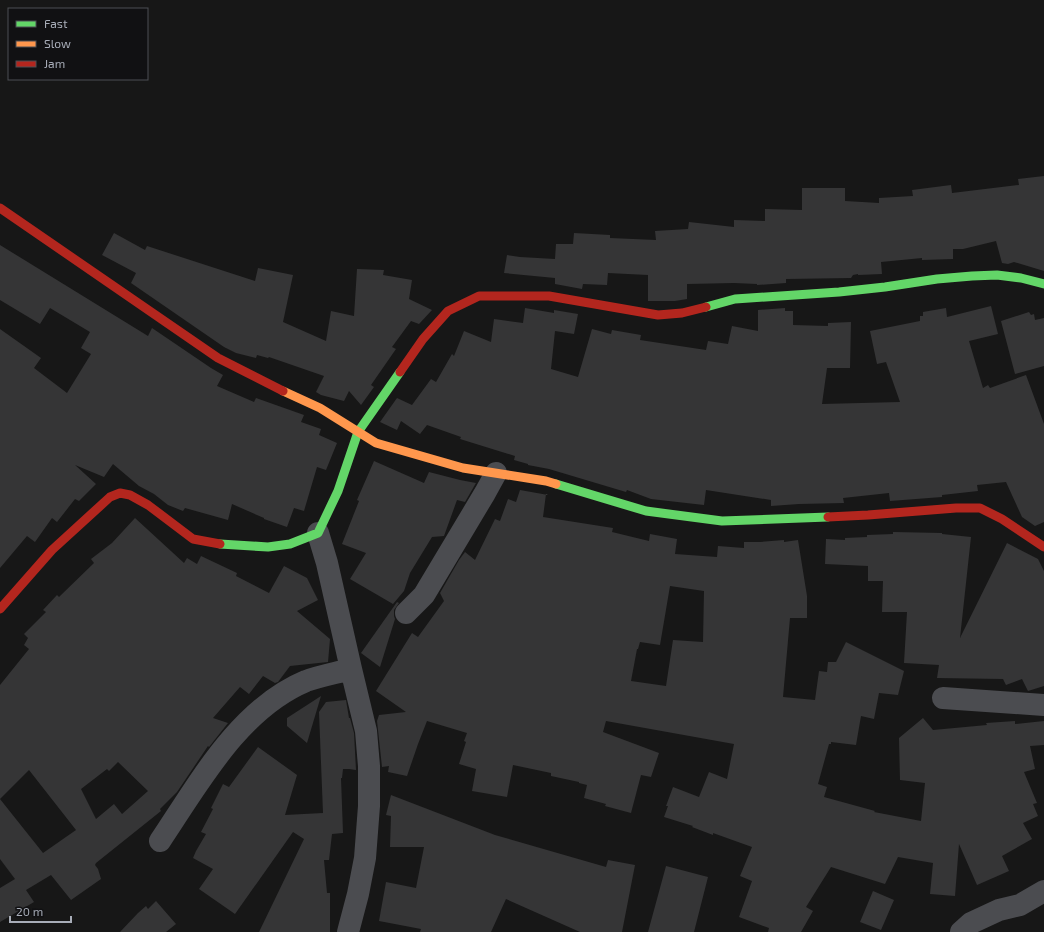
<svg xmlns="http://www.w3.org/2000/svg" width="1044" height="932" viewBox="0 0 1044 932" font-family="'Exo 2',sans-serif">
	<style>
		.building { fill: #353536; fill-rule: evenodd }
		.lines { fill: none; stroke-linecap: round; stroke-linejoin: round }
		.street { stroke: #4b4c50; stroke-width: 22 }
		.fast { stroke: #63d668; stroke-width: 9 }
		.slow { stroke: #ff974d; stroke-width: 9 }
		.jam { stroke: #b3261e; stroke-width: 9 }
	</style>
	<rect width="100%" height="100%" fill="#171717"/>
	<path class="building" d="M1044 176V271L1014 262 1008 264 1002 263 996 241 963 249H953V259L922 260V258L881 262 882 274 858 275V274L853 275 851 278 786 279V283L757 285V284L734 283 687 284V299L675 301H648V275L608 273 607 285 583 284 582 289 555 284V278L504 273 507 255 520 257 555 259 556 244H573L574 233 610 235V238L656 240 655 231 688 229 689 222 734 227V220L765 221V209L802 210V188H845V201L879 203V198L913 196 912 190 951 185 952 193 1019 185 1018 179Z
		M114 233 145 250 147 246 255 281 258 268 293 275 283 322 326 341 331 311 354 316 357 269 384 270 383 275 412 280 409 299 432 310 419 324 411 321 392 347 396 349 371 385 374 387 361 405 349 391 344 401 321 395 316 392 324 376 269 357 268 358 257 355 256 358 236 353 224 347 131 283 136 273 102 255Z
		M0 245 148 336 152 328 211 368 223 375 217 386 254 402 256 398 304 415 301 422 321 429 319 435 337 443 326 470 317 467 304 511 294 508 287 527 264 519V518L232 504 228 520 185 508 183 511 168 505 154 494 139 486 113 464 104 477 75 465 96 484 79 501 75 499 57 522 52 518 35 542 27 536 0 568V329L41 358 34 368 67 393 91 354 81 348 90 332 50 308 40 324 0 300Z
		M991 306 998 334 969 341 983 388 988 385 990 388 1026 375 1044 424V522L1035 526 1022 517 1006 482 977 485 978 491 942 495V497L890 501 889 493 843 498 844 503 799 504 771 506V500L706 490 704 505 651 499 627 490 626 492 549 469 528 465V464L514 460 515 456 460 439 461 437 427 425 420 434 401 421 397 430 380 422 397 398 412 405 431 379 436 382 452 354 454 356 464 331 491 342 494 319 523 323 525 308 554 313V310L578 314 574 334 555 331 551 369 578 377 592 329 611 334 612 330 641 335 640 340 706 350 708 341 728 344 732 326 758 331V310L785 308V311H793V325L828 326V323L851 322 850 368H827L822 404 900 402 886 362 877 364 870 331 920 321V316H923V312L946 308 947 317Z
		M1029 312 1031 315 1034 314 1035 320 1044 318V366L1015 374 1001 321Z
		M374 461 424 483 429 472 460 480 476 483 465 502 457 500 444 536 432 537 410 573 404 591 393 604 350 579 366 553 342 544 359 501 357 500Z
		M520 490 548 495 546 494 543 517 613 528 612 532 649 541 650 534 677 539 675 554 717 557 718 546 744 548V542H760L784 540V542L798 540 807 596V618H790L783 697 815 700 819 671 827 672 828 662H836L846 642 904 671 898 695 879 693 874 719 861 716 856 745 831 742V744H829L818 784 827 787 824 797 875 811 874 812 921 821 925 783 900 780 899 738 923 718 933 730 987 725 986 723 1015 721V724L1044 721V745L1030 746 1035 769 1024 772 1037 803 1033 804 1038 816 1023 823 1032 839 1002 856 1009 871 977 885 959 844 955 896 930 894 933 863 898 857 885 884 831 867 806 907 813 911 801 932H768L769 928 739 917 752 881 740 876 752 847 713 833V835L692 827 693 826 664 817 668 806H666L673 787 699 797 709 772 727 779 734 744 606 721 603 732 659 753 651 777 641 775 631 813 605 806 606 804 584 798 587 785 579 783V782L551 776V773L513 765 507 797 472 791 476 769 459 764 466 742 464 741 467 733 427 721 418 744 407 776 388 772 389 766 382 767 378 730 377 721 379 715 406 712 376 691 412 633 418 637 444 601 440 593 459 560 465 552 475 560 495 519 500 521 508 499 516 502ZM670 586 704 591 703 642 673 640 666 686 631 681 637 649H638L640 642 660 645Z
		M135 518 184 563 187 558 197 564 201 556 237 573 236 576 269 593 284 566 307 578 318 600 297 611 330 639 328 662 290 666 278 682 275 683 263 676 249 694 240 687 213 718 228 723 209 747 208 746 177 792 160 809 161 811 96 863 95 865 98 869 101 879 71 900 51 875 26 890 34 902 0 922V888L15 879 0 859V799L43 853 76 830 29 770 0 799V685L29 649 24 645 28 638 24 634 46 612 43 610 57 595 59 597 94 563 91 559 112 543ZM118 762 148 791 122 814 114 804 96 819 81 789 107 769 109 771Z
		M893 532 942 533V534L971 537 960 638 1007 543 1038 559 1044 571V686L1028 691 1022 679 1006 685 1003 679 937 678 939 665 904 663 907 612H882L883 581H868V566L825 564 826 539 845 540V538L867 537V535L893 534Z
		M397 602 399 603 394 610V616L395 619 380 667 361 653Z
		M321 696 307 743 287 726V718Z
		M346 700 349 718H350L354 733 356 770 349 769H343L342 778H341L343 833 332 834 329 860H324L327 893H330V932H259L304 839 293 832 235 914 199 889 213 869 193 858 196 851 206 834 201 832 213 809 211 808 223 784 229 787 258 747 297 775 285 815 323 813 319 712 326 702Z
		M391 795 495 835 606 867 608 860 635 865 622 932H580L506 899 491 932H420L421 929 379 921 386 882 416 888 424 847H390L391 816 386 815Z
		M666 866 708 877 694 932H648Z
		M873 891 894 900 881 930 860 922Z
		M156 901 176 924 166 932H120L138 913 146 906 148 909Z"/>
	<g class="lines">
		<path class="street" d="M318 533 327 563 351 669 366 731 369 766V806L365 858 358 894 348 932
			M406 613 424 595 485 493 496 473
			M943 698 1044 705
			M160 841C199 783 239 709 306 681 320 676 336 673 351 669
			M961 932 971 923 999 910 1020 905 1044 891"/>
		<path class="fast" d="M706 307 735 299 839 292 885 287 937 279 972 276 997 275 1021 278 1044 284
			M556 484 646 511 722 521 828 517
			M220 544 268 547 290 544 318 533 338 491 358 432 400 372"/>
		<path class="slow" d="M283 391 320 408 376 443 463 468 546 481 556 484"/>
		<path class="jam" d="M0 208 218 358 283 391
			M400 372 423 339 448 311 479 296H549L658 315 682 313 706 307
			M828 517 868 515 956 508H980L1002 519 1044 547
			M0 609 52 550 110 497 120 493 130 495 148 505 193 539 220 544"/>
	</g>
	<rect x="8" y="8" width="140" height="72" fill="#111113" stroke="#4d4f55"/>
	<rect x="16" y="21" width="20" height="6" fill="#63d668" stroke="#4d4f55"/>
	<text x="44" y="28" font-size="12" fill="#a8adb8">Fast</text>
	<rect x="16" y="41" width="20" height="6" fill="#ff974d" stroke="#4d4f55"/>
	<text x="44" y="48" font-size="12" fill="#a8adb8">Slow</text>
	<rect x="16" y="61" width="20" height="6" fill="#b3261e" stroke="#4d4f55"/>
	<text x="44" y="68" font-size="12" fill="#a8adb8">Jam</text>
	<path d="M10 916v6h61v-6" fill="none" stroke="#a8adb8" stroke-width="2"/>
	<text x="16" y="916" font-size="12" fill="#a8adb8" stroke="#111113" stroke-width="3" paint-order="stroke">20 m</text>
</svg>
